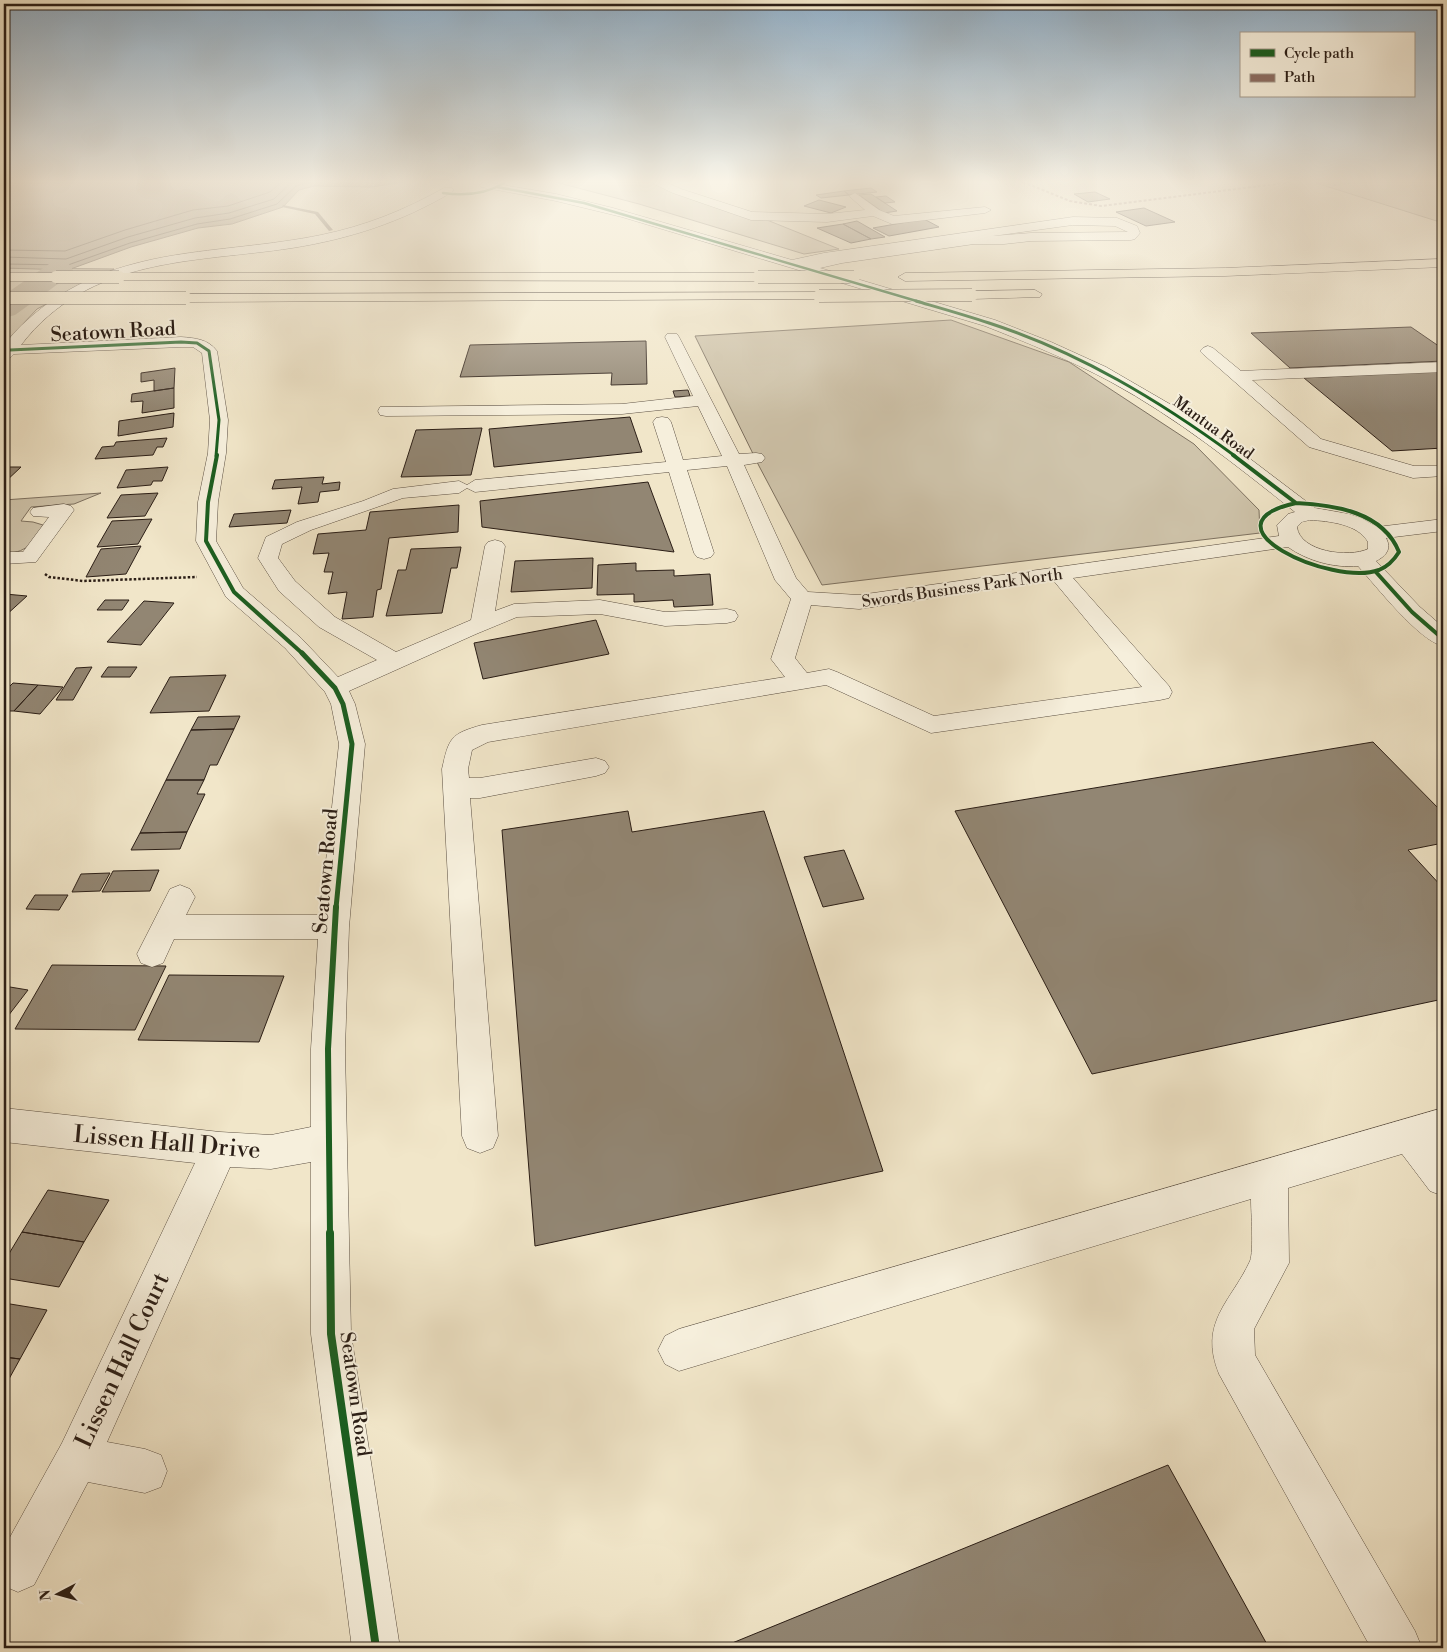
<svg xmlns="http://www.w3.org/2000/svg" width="1447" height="1652" viewBox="0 0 1447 1652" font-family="'Libre Bodoni',serif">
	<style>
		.green { fill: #cfc4ab; stroke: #7d7160 }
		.water { fill: #aea28c; stroke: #7a6d5d }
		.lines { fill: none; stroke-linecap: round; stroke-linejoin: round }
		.shore { stroke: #6c6051; stroke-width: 1 }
		.stream { fill: #7a6d5d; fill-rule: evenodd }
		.river { fill: #aea28c; fill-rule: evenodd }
		.building { fill: #928673; stroke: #2b1e16 }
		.minor-casing { stroke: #5c5043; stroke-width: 1 }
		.highway-casing { stroke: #2b1e16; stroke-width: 1 }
		.path { stroke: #2b1e16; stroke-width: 2.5; stroke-dasharray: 2.5 2; stroke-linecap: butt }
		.minor { fill: #f6efdc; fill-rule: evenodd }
		.highway { fill: #f1e6c9; fill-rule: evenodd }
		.highway-bridge-casing { stroke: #2b1e16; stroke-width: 13; stroke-linecap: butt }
		.highway-bridge { stroke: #f1e6c9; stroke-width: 12 }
		.quiet { stroke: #8d6e63; stroke-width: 2; stroke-dasharray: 3 2; stroke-linecap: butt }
		.cycleway-far5-casing { stroke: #f6efdc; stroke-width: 4 }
		.cycleway-far4-casing { stroke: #f6efdc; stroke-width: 5 }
		.cycleway-far3-casing { stroke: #f6efdc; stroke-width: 6 }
		.cycleway-far2-casing { stroke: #f6efdc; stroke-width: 8 }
		.cycleway-far1-casing { stroke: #f6efdc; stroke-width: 9 }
		.cycleway-casing { stroke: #f6efdc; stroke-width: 11 }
		.cycleway-far5 { stroke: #1b5e20; stroke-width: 2.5 }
		.cycleway-far4 { stroke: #1b5e20; stroke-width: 3 }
		.cycleway-far3 { stroke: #1b5e20; stroke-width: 4 }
		.cycleway-far2 { stroke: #1b5e20; stroke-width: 5 }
		.cycleway-far1 { stroke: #1b5e20; stroke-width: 6 }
		.cycleway { stroke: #1b5e20; stroke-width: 8 }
		.labels { text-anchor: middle; stroke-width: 4; stroke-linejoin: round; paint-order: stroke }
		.far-street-label { font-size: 16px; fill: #2b1e16; stroke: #f6efdc }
		.street-label { font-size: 20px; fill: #2b1e16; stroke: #f6efdc }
		.near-street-label { font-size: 24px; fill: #2b1e16; stroke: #f6efdc }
	</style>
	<rect width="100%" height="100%" fill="#f1e6c9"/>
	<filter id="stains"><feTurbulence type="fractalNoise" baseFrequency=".004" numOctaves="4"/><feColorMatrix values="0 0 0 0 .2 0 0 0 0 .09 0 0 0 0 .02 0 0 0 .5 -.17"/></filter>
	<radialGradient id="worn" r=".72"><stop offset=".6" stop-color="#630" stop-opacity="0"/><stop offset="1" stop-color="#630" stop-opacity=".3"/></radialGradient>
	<path class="green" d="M555 182H656L762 218 839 249 804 254 639 204Z
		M1327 182H1443V223L1316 183Z
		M4 268 114 269 37 309 4 344Z
		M951 320 1069 362 1194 444 1259 510 1260 533 822 585 759 466 695 336Z
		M101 493 74 504 31 507 21 521 33 522 43 525C34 543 25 554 4 553V500Z"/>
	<path class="water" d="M4 182H403L372 187 314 186 299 190 283 207 232 224 198 228 131 247 68 270 4 268Z"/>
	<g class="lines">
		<path class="shore" d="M4 250 65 251 125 230 193 210 228 206 270 192 281 182
			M4 257 66 259 128 237 195 218 229 213 274 199 292 182
			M4 264 68 265 130 243 197 224 230 219 277 204 296 186 311 182"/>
		<path class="stream" d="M283 205 318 212 333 230 329 231 315 214 282 207Z"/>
		<path class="river" d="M59 262 69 264 73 270 69 276 15 315 4 318V295L49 264Z"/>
	</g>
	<path class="building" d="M871 188 877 192 849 195 844 191Z
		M844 191 849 195 821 198 816 195Z
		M1095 192 1110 199 1088 202 1074 194Z
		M871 194 897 211 884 213 859 195Z
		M886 196 895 202 885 203 876 197Z
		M819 200 846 207 831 213 804 206Z
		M1144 208 1175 222 1146 226 1116 212Z
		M924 219 939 227 889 236 873 228Z
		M857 221 885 237 871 239 843 224Z
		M843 224 871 239 851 243 817 228Z
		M1411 327 1443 349V361L1290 368 1251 333Z
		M646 341 647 384 611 385 612 373 460 377 470 345Z
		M175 368 174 388 154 391V380L141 382V373Z
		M1443 371V448L1392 451 1304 378Z
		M174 388V408L142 413 143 401 131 402 132 394Z
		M688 390 690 396 675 397 673 391Z
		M174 413 173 427 118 436 119 421Z
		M630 417 642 452 494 467 489 429Z
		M482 428 471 475 401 477 416 430Z
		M167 438 163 447H157L153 455 95 459 102 447 114 446 116 442Z
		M4 467H21L4 483Z
		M168 467 162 481H153L151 485 117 488 126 470Z
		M324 477 322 484 340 482 339 490 320 492 318 502 298 504 302 487 272 489 275 480Z
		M648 482 674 552 482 527 480 501Z
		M158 493 145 516 107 518 121 495Z
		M459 505 458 532 389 538 381 589 377 590 373 617 342 619 347 592 328 594 333 572H324L329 553 313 554 318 534 366 530 370 512Z
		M291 510 287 523 229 527 234 514Z
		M152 519 138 544 97 547 112 521Z
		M141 546 126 574 86 577 101 549Z
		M461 547 457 568H451L442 613 386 616 398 570H406L411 549Z
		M593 558 592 588 511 592 515 561Z
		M636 563V571L674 570V576L710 574 713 605 674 607 673 600 634 602V594L597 595 598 565Z
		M5 594 27 596 4 617V595Z
		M105 600H129L122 610H97Z
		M144 601 174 603 141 645 107 642Z
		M596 620 609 654 483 679 474 643Z
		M92 667 73 700H56L76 668Z
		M108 667H137L130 677H101Z
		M226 675 209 711 150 713 170 677Z
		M13 683 38 685 14 711H4V692Z
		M38 685 63 687 40 714 14 711Z
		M240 716 234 729 191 730 198 717Z
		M234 729 217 765H210L204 780H166L191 730Z
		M1373 742 1443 813V843L1408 850 1443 888V999L1092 1074 955 811Z
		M166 780H204L197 794H205L187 832 140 833Z
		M628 811 632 832 764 811 883 1171 535 1246 502 830Z
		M187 832 180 849 131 850 140 833Z
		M844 850 864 899 823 907 804 857Z
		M159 870 150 891 102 892 113 871Z
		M110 873 100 891 72 892 81 874Z
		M35 895H68L59 910 26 909Z
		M52 965 166 966 135 1030 15 1029Z
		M169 975 284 976 259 1042 138 1040Z
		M4 986 28 990 5 1020H4Z
		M48 1190 109 1200 84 1242 22 1232Z
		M22 1232 84 1242 59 1287 4 1278V1262Z
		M4 1303 47 1310 20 1359 4 1357Z
		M4 1357 20 1359 4 1388Z
		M1168 1465 1269 1648H720Z"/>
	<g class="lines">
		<g class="minor-casing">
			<path id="minor" d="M485 182 556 194 613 208 792 260 824 253 1073 217 1117 218 1137 226 1140 233 1135 239 1131 240 1031 241 1004 244H974L842 263 820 268 995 320 1051 342 1106 367 1187 414 1253 461 1315 508 1349 514 1361 518 1377 527 1443 519V531L1386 538C1392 549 1386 556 1376 561L1420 607 1443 627V646C1419 641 1376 586 1358 566 1334 568 1308 561 1288 547L1073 578 1169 686 1172 692 1169 698 1160 700 931 733 826 685 488 742 472 750 468 769 469 778H480L596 758 605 761 609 767 605 773 596 776 480 798H470L498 1136 493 1148 480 1153 467 1148 462 1136 442 769C449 738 450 734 482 725L785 677 771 659 791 599 775 580 727 466 687 470 714 553 711 557 704 559 697 557 694 553 669 472 475 492 467 488 459 493 403 498 311 530 282 544 278 558 295 581 335 617 396 652 471 620 485 546 488 542 495 540 502 542 505 546 495 611 514 604 600 600 665 612 727 609 735 611 738 616 735 621 727 623 665 626 600 614 517 617 476 634 349 691 355 704 365 744 349 927 345 1049 351 1334 400 1648H352L311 1334V1162L271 1169 230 1167 107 1442 145 1449 161 1455 167 1471 161 1487 145 1493 88 1482 34 1585 18 1592 4 1586V1548L62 1443 195 1163 4 1142V1108L220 1132 271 1135 311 1127V1049L318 939H174L163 963 152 967 141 963 137 954 170 889 180 885 190 889 195 897 186 915H320L339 744 331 704 325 692 285 648 226 597 196 541 198 502 208 453 210 420 202 353 193 347H181L14 354 9 359 4 361C4 356 3 350 5 346 11 334 23 324 33 315 119 243 219 256 321 235 365 226 405 210 444 188H452L454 190 452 192C402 222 349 239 292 248 193 263 90 256 21 345L181 337C195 338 208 339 217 351L228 420 226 453 218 502 216 541 243 588 301 638 338 677 377 660 319 627 279 591 258 558 266 537 297 522 363 501 393 489 459 481 467 485 475 480 666 462 653 422 656 418 662 417 668 418 671 422 683 460 722 456 698 406 622 414 386 416 380 415 378 411 380 407 622 404 693 396 665 337 667 334H677L679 337 739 454 756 453 762 454 765 458 762 462 744 465 796 578 808 592 859 595 1279 536 1277 525 1288 514 1295 512C1236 465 1177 418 1111 382 1070 360 1028 343 985 326L622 217 556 201 481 187 480 185ZM1073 225 1115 226 1128 232 1031 233 993 236ZM1310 520C1329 521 1358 524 1368 542V549C1349 558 1300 552 1297 527L1302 522ZM1053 580 1142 687 934 716 837 672 829 669 807 673 795 658 811 605 859 609Z
				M653 182H666L681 189 752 212 827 214 865 210 849 196 855 193 879 210 894 216 985 207 991 210 985 213 892 224 873 216 827 222 751 220 673 193 654 184Z
				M1208 346 1213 348 1241 371 1443 362V372L1252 380 1321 439 1414 466H1443V476L1413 478 1309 447 1203 354 1200 351 1203 348Z
				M64 504 71 506 74 510 36 562 4 564V552H23L49 517 33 516 30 512 33 508Z
				M1443 1108V1142L1438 1143 1443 1150V1196L1430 1191 1402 1154 1288 1188 1289 1263 1254 1329 1255 1355 1415 1631 1422 1648H1371L1219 1374C1198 1322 1231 1302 1250 1261 1254 1251 1251 1212 1251 1199L679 1371 665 1364 658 1350 665 1336 679 1329Z"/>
		</g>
		<g class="highway-casing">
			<path id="highway" d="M1443 259V267L1225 276 905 281 898 277 905 273 1225 268Z
				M4 273H56L63 277 56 281H4Z
				M119 273H758L765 277 758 281 114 280 112 277 114 274Z
				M1035 290 1042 294 1040 297 972 299 965 295 972 291Z
				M819 292 824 293 826 296 824 299 186 302 179 298 186 294Z"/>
		</g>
		<path class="path" d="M45 574 49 577 83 581 197 577"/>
		<use href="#minor" class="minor"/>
		<use href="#highway" class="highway"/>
		<g class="highway-bridge-casing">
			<path id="highway-bridge" d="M56 277H119
				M758 277H854
				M819 296 972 295
				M4 298H186"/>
		</g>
		<use href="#highway-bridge" class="highway-bridge"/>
		<path class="quiet" d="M1023 182 1070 201 1101 206 1292 182
			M1318 182 1334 185 1363 182"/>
		<g class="cycleway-far5-casing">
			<path id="cycleway-far5" d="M497 187 584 203 920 302
				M443 193C464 196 486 194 504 183"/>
		</g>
		<g class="cycleway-far4-casing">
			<path id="cycleway-far4" d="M916 301C940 308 965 315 989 323 1079 352 1160 401 1235 456
				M10 350 181 342 197 343 209 351 219 420 216 456"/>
		</g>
		<g class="cycleway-far3-casing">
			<path id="cycleway-far3" d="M217 455 208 502 206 541 234 592 303 654
				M1233 455 1296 503
				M1296 503C1335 505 1383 512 1399 552 1394 560 1389 566 1379 570 1332 587 1197 525 1296 503Z
				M1375 571 1412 612 1443 639"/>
		</g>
		<g class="cycleway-far2-casing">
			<path id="cycleway-far2" d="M302 653 335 688 343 704 352 744 336 908"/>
		</g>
		<g class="cycleway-far1-casing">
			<path id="cycleway-far1" d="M330 1234 328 1049 336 907"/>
		</g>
		<g class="cycleway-casing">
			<path id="cycleway" d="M330 1233 331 1334 376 1648"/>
		</g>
		<use href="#cycleway-far5" class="cycleway-far5"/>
		<use href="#cycleway-far4" class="cycleway-far4"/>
		<use href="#cycleway-far3" class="cycleway-far3"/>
		<use href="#cycleway-far2" class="cycleway-far2"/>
		<use href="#cycleway-far1" class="cycleway-far1"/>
		<use href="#cycleway" class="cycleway"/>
	</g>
	<linearGradient id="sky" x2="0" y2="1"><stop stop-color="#91adc3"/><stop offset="0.44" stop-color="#f9f4e7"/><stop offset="1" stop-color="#f9f4e7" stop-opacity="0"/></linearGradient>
	<rect width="1447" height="413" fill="url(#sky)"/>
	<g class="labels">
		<g class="far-street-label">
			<text transform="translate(1214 427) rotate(36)" y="6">Mantua Road</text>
			<text transform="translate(962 587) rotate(-8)" y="6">Swords Business Park North</text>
		</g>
		<g class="street-label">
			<text transform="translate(113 331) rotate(-3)" y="7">Seatown Road</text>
			<text transform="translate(325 871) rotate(-85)" y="7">Seatown Road</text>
			<text transform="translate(356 1394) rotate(82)" y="7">Seatown Road</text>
		</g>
		<g class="near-street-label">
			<text transform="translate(167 1142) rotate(5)" y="8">Lissen Hall Drive</text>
			<text transform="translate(122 1360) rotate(-65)" y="8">Lissen Hall Court</text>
		</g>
	</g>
	<rect width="1447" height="1652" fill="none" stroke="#f1e6c9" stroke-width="20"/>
	<rect x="5" y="5" width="1437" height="1642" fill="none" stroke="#2b1e16" stroke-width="2.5"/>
	<rect x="10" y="10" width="1427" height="1632" fill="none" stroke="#2b1e16"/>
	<rect x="1240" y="32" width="175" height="65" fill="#f6efdc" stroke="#a59b8d"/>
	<rect x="1250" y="49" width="25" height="8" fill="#1b5e20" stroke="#a59b8d"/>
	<text x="1284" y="58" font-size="15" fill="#2b1e16">Cycle path</text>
	<rect x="1250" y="74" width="25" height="8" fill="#8d6e63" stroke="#a59b8d"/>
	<text x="1284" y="82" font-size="15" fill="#2b1e16">Path</text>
	<g transform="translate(58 1594) rotate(264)" stroke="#f6efdc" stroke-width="4" paint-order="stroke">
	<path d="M0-4L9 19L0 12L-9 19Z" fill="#2b1e16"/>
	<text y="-8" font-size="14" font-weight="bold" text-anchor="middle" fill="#2b1e16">N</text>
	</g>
	<rect width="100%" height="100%" filter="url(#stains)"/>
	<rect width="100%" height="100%" fill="url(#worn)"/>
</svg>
